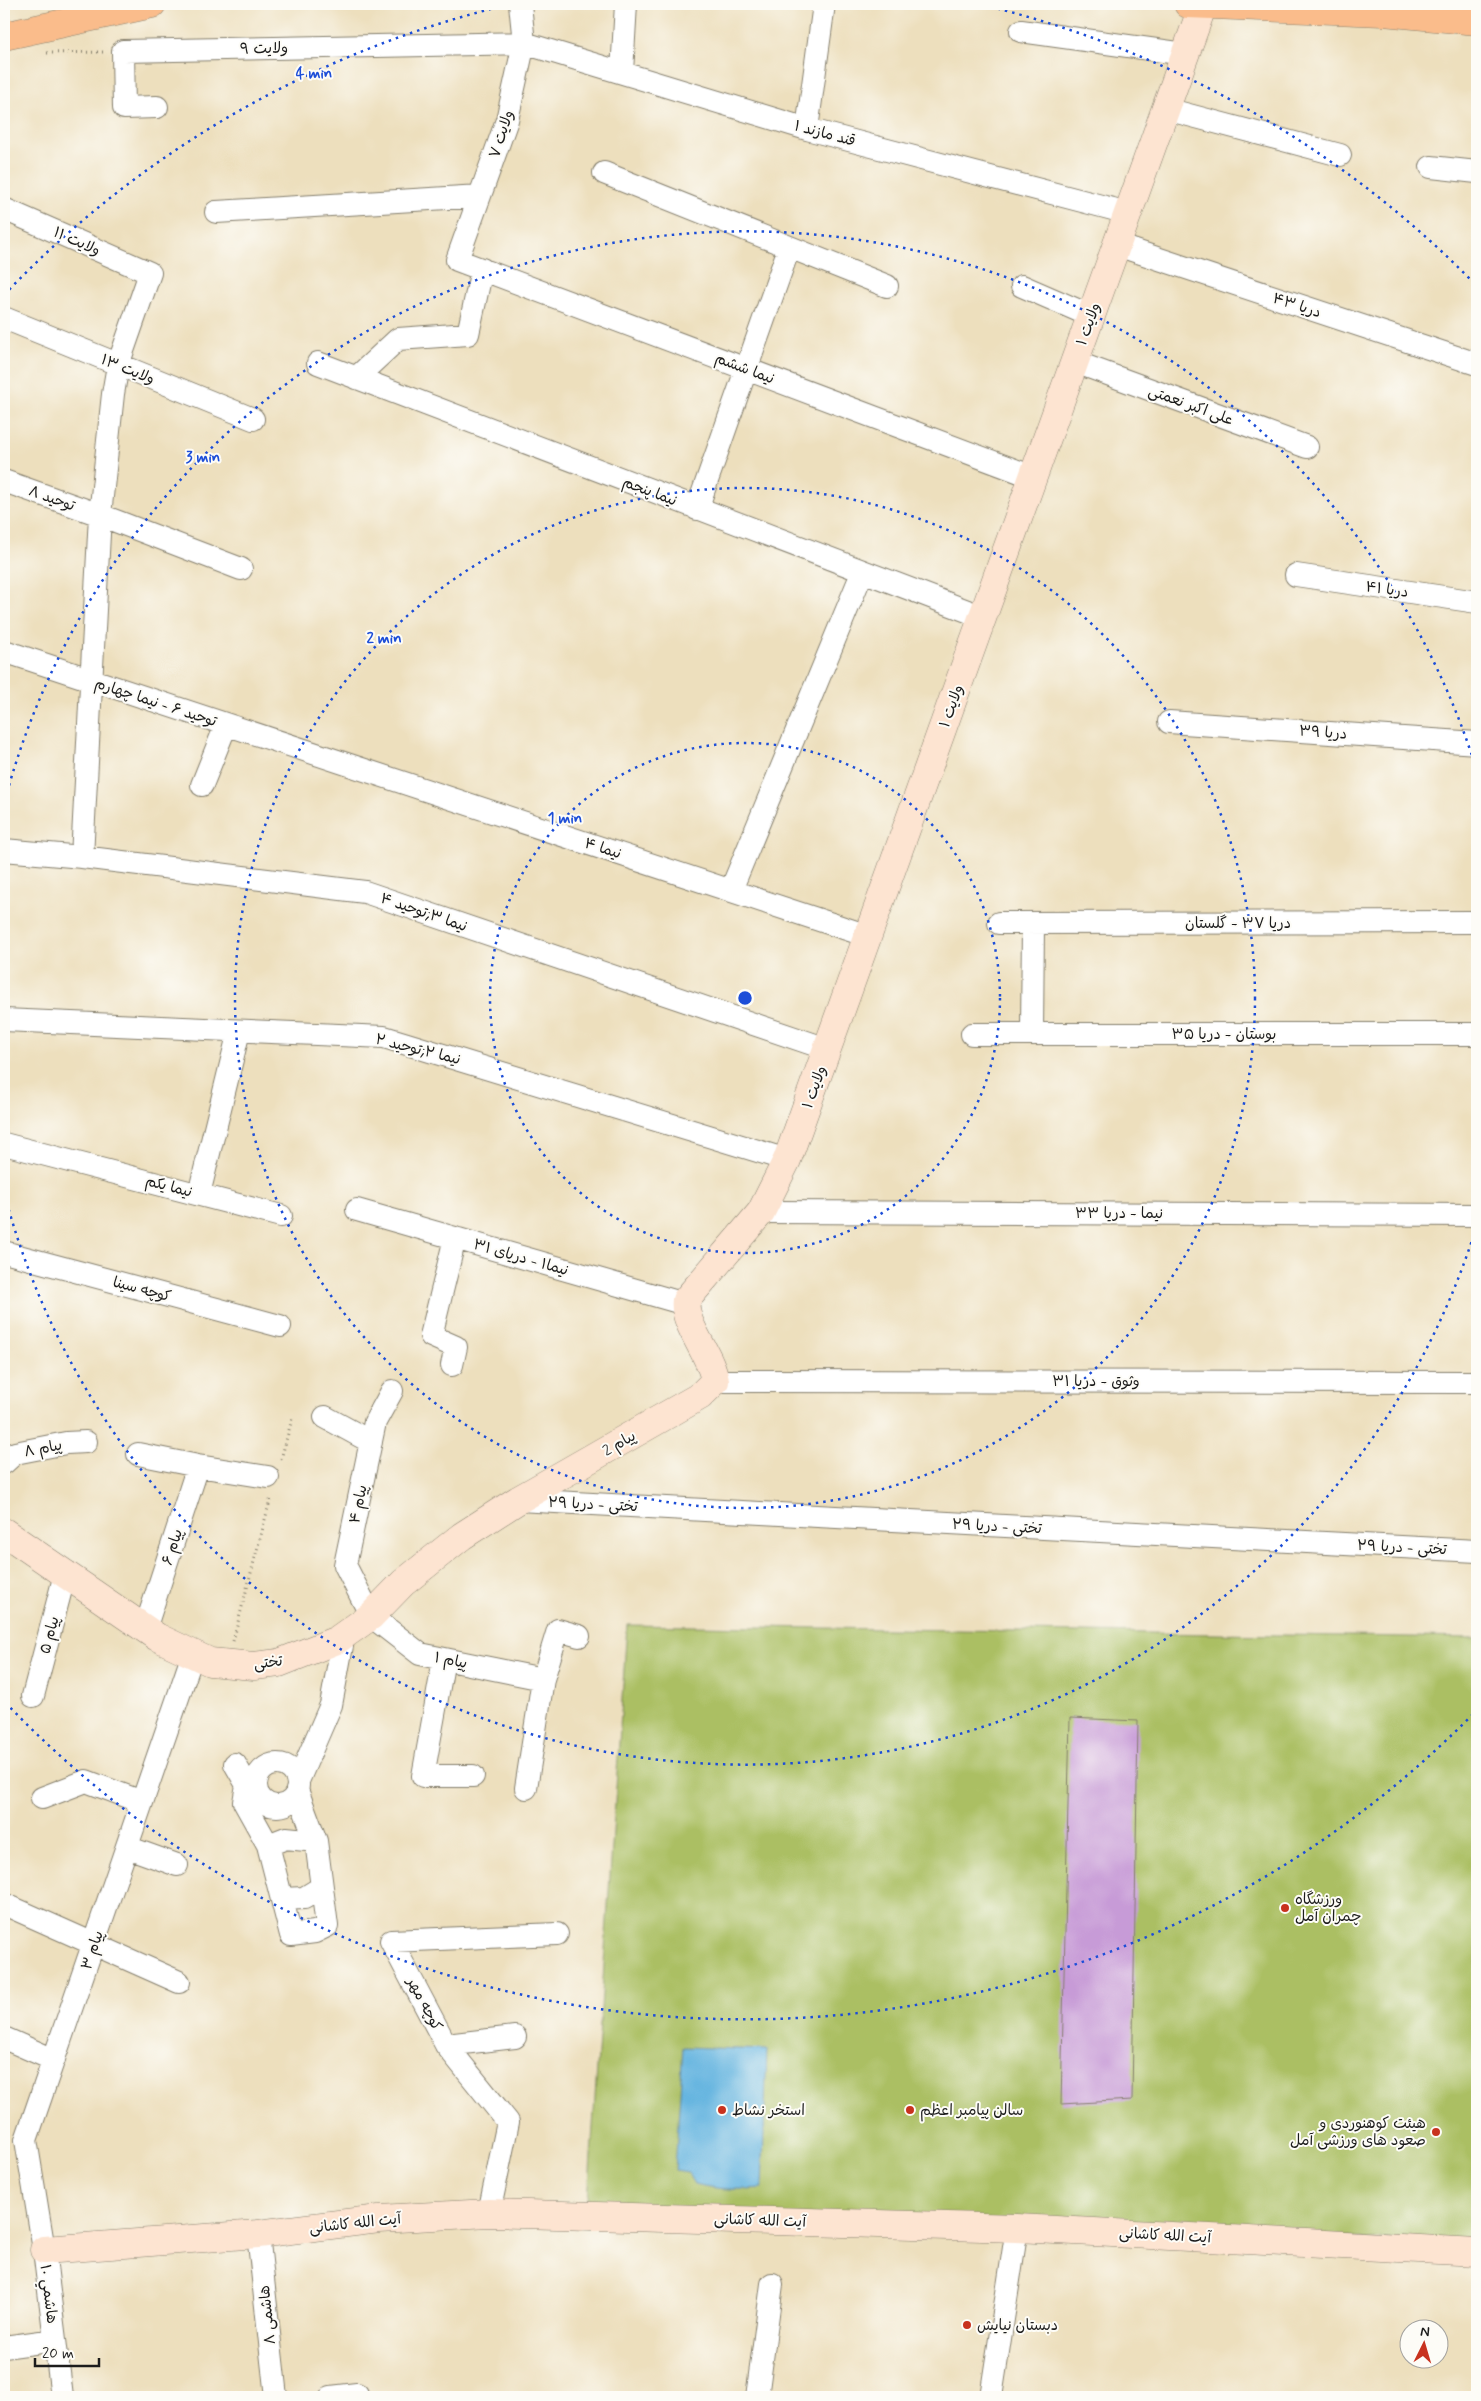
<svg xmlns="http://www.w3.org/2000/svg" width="1481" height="2401" viewBox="0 0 1481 2401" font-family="Mynerve,'Playpen Sans Arabic',sans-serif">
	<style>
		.green { fill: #abbf63; stroke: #646e40 }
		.water { fill: #66b5e0; stroke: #41687e }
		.building { fill: #c79bd7 }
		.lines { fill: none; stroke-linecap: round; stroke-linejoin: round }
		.street-casing { stroke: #847e6c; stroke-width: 24 }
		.secondary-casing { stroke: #847e6c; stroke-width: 29 }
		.primary-casing { stroke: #847e6c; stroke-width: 29 }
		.path { stroke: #847e6c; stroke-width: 3; stroke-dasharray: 1 4; stroke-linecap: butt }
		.street { stroke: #fff; stroke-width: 22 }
		.secondary { stroke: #fde4d1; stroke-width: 28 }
		.primary { stroke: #fabc8b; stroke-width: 28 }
		.ring { fill: none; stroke: #1d4ed8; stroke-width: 2.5; stroke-dasharray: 2.5 5 }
		.poi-dot { fill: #c8321e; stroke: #fdfcf7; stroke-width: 2 }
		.labels { text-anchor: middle; stroke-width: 4; stroke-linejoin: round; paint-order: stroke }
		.street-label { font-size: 15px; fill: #1c1c1c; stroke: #fdfcf7 }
		.poi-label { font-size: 15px; fill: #1c1c1c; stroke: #fdfcf7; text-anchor: start }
		.centre { fill: #1d4ed8; stroke: #fdfcf7; stroke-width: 2.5 }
		.ring-label { font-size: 15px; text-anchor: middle; font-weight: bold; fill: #1d4ed8; stroke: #fdfcf7; stroke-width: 4; stroke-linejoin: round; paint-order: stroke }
	</style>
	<rect width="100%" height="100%" fill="#fdfcf7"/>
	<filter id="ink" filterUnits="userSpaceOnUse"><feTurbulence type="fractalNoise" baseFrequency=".02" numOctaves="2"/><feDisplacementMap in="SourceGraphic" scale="10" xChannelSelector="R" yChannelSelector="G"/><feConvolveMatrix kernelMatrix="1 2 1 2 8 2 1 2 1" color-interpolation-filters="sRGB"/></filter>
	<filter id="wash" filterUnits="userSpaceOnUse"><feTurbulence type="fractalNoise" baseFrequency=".0096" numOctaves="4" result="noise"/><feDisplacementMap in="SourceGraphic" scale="20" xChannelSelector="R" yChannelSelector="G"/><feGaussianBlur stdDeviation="1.12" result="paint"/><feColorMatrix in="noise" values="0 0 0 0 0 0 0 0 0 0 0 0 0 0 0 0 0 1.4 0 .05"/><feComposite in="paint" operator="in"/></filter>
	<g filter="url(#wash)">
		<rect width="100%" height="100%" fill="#eddfbd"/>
		<path class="green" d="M627 1625 1477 1638V2242L587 2215Z"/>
		<path class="water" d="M683 2047 767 2050 762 2188C738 2190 718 2190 695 2184L688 2172 675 2170Z"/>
		<g id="blocks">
			<path class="building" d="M1070 1718 1138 1721 1132 2100 1061 2104Z"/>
		</g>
	</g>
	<g filter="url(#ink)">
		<use href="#blocks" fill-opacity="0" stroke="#847e6c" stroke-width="1"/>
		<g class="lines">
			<g class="street-casing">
				<path id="street" d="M520 4 524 43 507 120 457 260 1033 477
					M1021 31 1185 54
					M622 72 626 4
					M157 107 124 108 123 51 524 43 807 129 1128 213
					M1166 109 1340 155
					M807 129 824 4
					M1431 167 1477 172
					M604 173 887 286
					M4 209 150 273 118 365 113 394 100 515 82 857
					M216 212 480 196
					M1117 245 1477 364
					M1022 286 1091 316
					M4 318 253 419
					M1075 362 1307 447
					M318 363 983 617
					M356 378 398 339 468 334 482 269
					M4 481 100 515 241 569
					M697 509 789 248
					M1296 575 1477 602
					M4 651 868 936
					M1169 722 1477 743
					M202 785 226 725
					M4 850 82 857 365 892 827 1049
					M731 890 862 573
					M999 923 1477 922
					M4 1020 384 1037 787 1160
					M972 1034H1477
					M1032 1034 1033 923
					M4 1144 281 1216
					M199 1194 239 1031
					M357 1210 685 1304
					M761 1212 1477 1215
					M4 1252 280 1326
					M452 1365 456 1347 431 1336 455 1238
					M715 1381 1477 1382
					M392 1391 375 1422 345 1565 371 1616 420 1654 543 1679 558 1630 579 1636
					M325 1417 371 1442
					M138 1454 198 1466 268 1477
					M4 1463 15 1453 66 1443 86 1442
					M518 1500 1477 1551
					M145 1629 198 1466
					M444 1659 423 1776H473
					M33 1696 65 1574
					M256 1785a21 21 0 1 1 42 0a21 21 0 1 1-42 0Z
					M235 1764 247 1785 244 1802 268 1845 291 1935 315 1932 327 1926 316 1841 297 1790
					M298 1781 331 1705 344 1635
					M526 1788 543 1679
					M42 1798 86 1781 142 1802
					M268 1845 286 1838 316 1841
					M127 1847 177 1865
					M282 1899 304 1898 322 1887
					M4 1904 179 1982
					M4 2038 54 2060
					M446 2045 515 2037
					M489 2213 508 2122 446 2045 391 1941 557 1934
					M258 2234 276 2397
					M4 2347 55 2340
					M62 2397 44 2250 26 2140 193 1654
					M331 2397 357 2394
					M757 2397 772 2284
					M991 2397 1017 2228"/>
			</g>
			<g class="secondary-casing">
				<path id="secondary" d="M4 1532 157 1637 210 1662 254 1666 279 1663 337 1640 371 1616 403 1583 462 1536 518 1500 700 1396 715 1381C712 1355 682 1324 686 1300L761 1212 787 1160 1203 5
					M44 2250 258 2234 379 2219 489 2213 1017 2228 1477 2252"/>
			</g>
			<g class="primary-casing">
				<path id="primary" d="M1188 4 1383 12 1477 21
					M4 36 152 4"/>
			</g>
			<path class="path" d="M47 53 103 52
				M281 1459 292 1419
				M233 1641 271 1497"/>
			<use href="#street" class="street"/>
			<use href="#secondary" class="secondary"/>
			<use href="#primary" class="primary"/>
		</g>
	</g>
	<g class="ring">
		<circle cx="745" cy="998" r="255"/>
		<circle cx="745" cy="998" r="510"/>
		<path d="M1476 1228A766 766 0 0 1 5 1196M5 800A766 766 0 0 1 1476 768"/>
		<path d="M1473 1714A1021 1021 0 0 1 4 1701M4 295A1021 1021 0 0 1 507 5M983 5A1021 1021 0 0 1 1473 282"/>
	</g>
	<g class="poi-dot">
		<circle cx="1285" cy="1908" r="5"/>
		<circle cx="722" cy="2110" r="5"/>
		<circle cx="910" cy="2110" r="5"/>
		<circle cx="1436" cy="2132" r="5"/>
		<circle cx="967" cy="2325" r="5"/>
	</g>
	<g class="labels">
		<g class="street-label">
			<text transform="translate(264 48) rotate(-1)" y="5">ولایت ۹</text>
			<text transform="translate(825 133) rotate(15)" y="5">قند مازند ۱</text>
			<text transform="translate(501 134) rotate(-72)" y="5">ولایت ۷</text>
			<text transform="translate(77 241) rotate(24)" y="5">ولایت ۱۱</text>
			<text transform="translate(1297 305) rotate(18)" y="5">دریا ۴۳</text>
			<text transform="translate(1088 324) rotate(-70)" y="5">ولایت ۱</text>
			<text transform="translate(745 368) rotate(21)" y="5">نیما ششم</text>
			<text transform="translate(128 369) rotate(22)" y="5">ولایت ۱۳</text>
			<text transform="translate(1191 405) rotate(20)" y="5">علی اکبر نعمتی</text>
			<text transform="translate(650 491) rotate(21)" y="5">نیما پنجم</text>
			<text transform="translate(52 498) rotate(20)" y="5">توحید ۸</text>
			<text transform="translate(1387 589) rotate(8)" y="5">دریا ۴۱</text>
			<text transform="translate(156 702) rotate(18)" y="5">توحید ۶ - نیما چهارم</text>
			<text transform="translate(951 706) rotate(-70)" y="5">ولایت ۱</text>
			<text transform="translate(1323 732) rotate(4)" y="5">دریا ۳۹</text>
			<text transform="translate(603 848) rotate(18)" y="5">نیما ۴</text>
			<text transform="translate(424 912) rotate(19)" y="5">نیما ۳;توحید ۴</text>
			<text x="1238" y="928">دریا ۳۷ - گلستان</text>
			<text x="1224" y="1039">بوستان - دریا ۳۵</text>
			<text transform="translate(418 1049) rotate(14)" y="5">نیما ۲;توحید ۲</text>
			<text transform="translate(814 1087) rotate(-70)" y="5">ولایت ۱</text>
			<text transform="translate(169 1186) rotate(15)" y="5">نیما یکم</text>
			<text x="1119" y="1218">نیما - دریا ۳۳</text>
			<text transform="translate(521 1257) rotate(16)" y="5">نیما۱ - دریای ۳۱</text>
			<text transform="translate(142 1289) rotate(15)" y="5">کوچه سینا</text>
			<text x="1096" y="1386">وثوق - دریا ۳۱</text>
			<text transform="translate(619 1443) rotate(-30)" y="5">پیام 2</text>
			<text transform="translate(43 1448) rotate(-11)" y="5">پیام ۸</text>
			<text transform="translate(358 1504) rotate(-78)" y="5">پیام ۴</text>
			<text transform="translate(593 1504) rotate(3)" y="5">تختی - دریا ۲۹</text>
			<text transform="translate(997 1526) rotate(3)" y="5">تختی - دریا ۲۹</text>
			<text transform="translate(172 1547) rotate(-72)" y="5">پیام ۶</text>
			<text transform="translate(1402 1547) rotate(3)" y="5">تختی - دریا ۲۹</text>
			<text transform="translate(49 1635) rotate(-75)" y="5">پیام ۵</text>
			<text transform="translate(451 1660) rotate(11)" y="5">پیام ۱</text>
			<text transform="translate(268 1662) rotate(-7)" y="5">تختی</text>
			<text transform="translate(92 1950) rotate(-71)" y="5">پيام ۳</text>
			<text transform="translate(425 2004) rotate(62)" y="5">کوچه مهر</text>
			<text transform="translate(760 2220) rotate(2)" y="5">آیت الله کاشانی</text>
			<text transform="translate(355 2223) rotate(-6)" y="5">آیت الله کاشانی</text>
			<text transform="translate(1165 2235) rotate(3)" y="5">آیت الله کاشانی</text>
			<text transform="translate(49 2294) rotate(83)" y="5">هاشمي ۱۰</text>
			<text transform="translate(267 2315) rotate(-96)" y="5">هاشمی ۸</text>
		</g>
		<g class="poi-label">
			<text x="1295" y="1904">ورزشگاه<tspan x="1295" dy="17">چمران آمل</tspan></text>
			<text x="732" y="2115">استخر نشاط</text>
			<text x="920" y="2115">سالن پیامبر اعظم</text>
			<text x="1426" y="2128" text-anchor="end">هیئت کوهنوردی و<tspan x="1426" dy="17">صعود های ورزشی آمل</tspan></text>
			<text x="977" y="2330">دبستان نیایش</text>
		</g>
	</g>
	<circle cx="745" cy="998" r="8" class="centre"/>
	<g class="ring-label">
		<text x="314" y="78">4 min</text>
		<text x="203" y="462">3 min</text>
		<text x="384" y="643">2 min</text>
		<text x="565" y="823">1 min</text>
	</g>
	<rect width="1481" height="2401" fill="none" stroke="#fdfcf7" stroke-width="20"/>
	<g transform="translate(1424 2344) rotate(5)"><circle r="24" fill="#fdfcf7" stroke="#a3a29f"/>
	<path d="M0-4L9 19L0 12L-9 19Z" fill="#c8321e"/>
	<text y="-8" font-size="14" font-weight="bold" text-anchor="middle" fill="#1c1c1c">N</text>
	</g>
	<path d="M35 2358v8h64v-8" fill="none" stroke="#1c1c1c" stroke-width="2.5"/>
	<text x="42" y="2358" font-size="15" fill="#1c1c1c" stroke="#fdfcf7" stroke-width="4" paint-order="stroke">20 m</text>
</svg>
